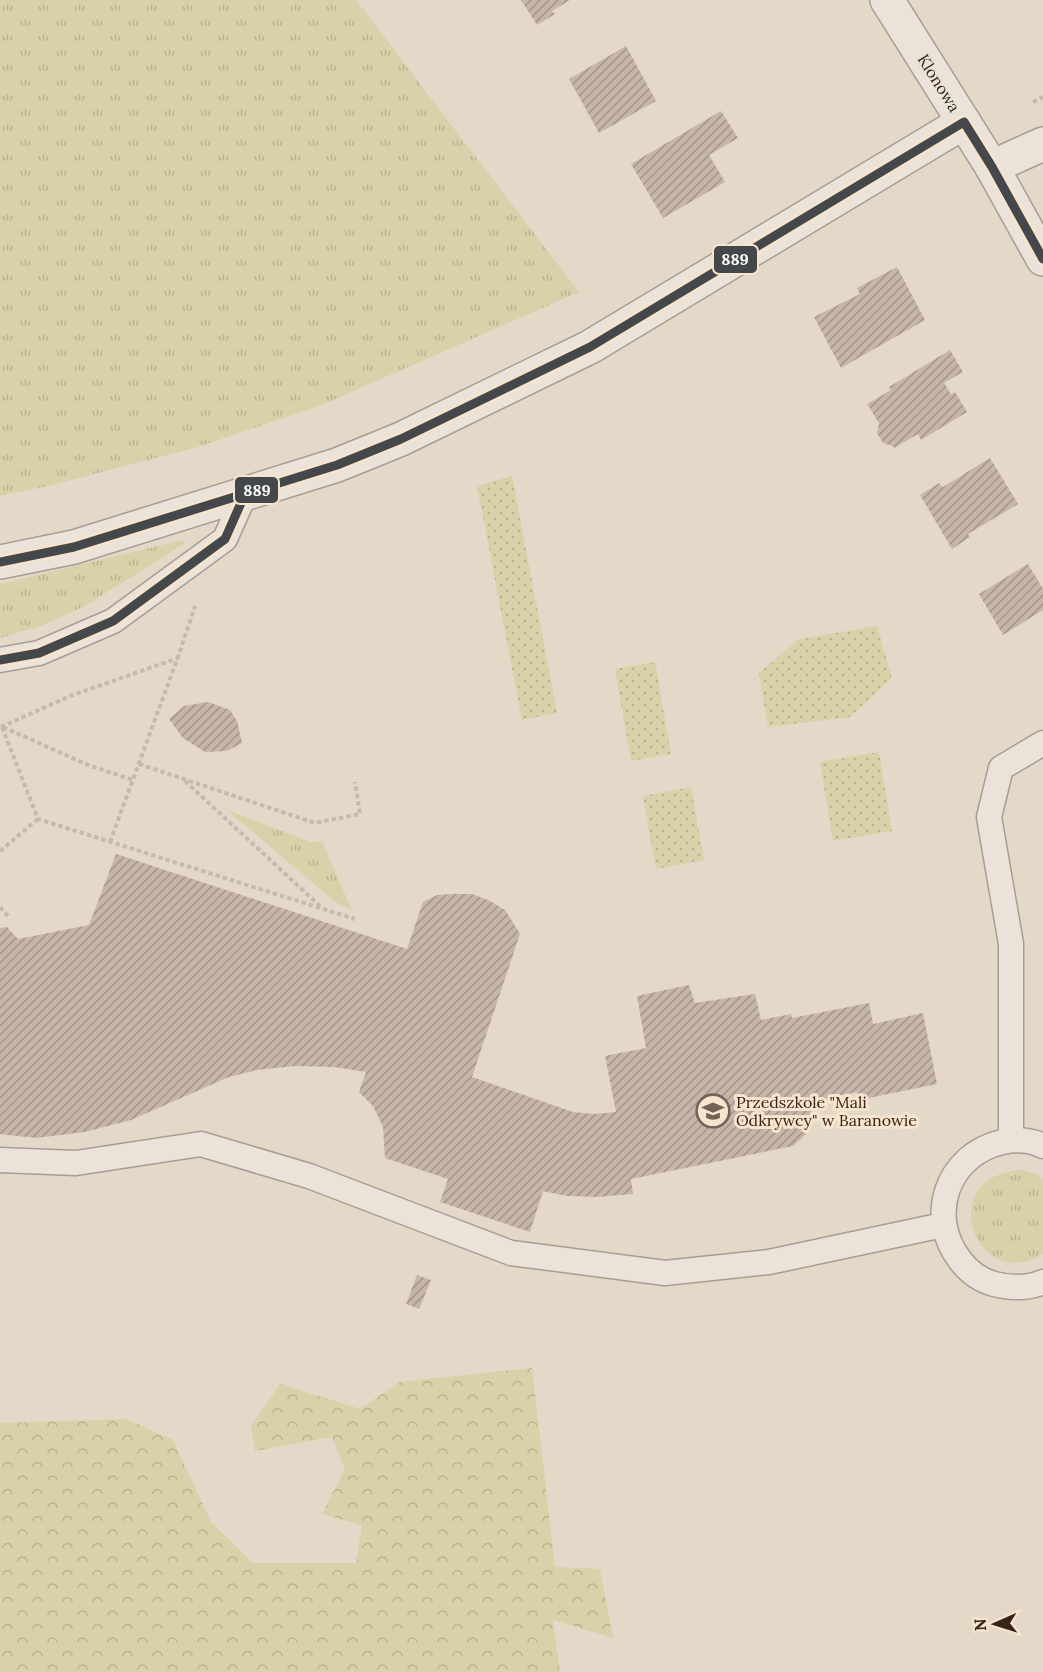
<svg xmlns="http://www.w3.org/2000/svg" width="1043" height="1672" viewBox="0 0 1043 1672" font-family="Lora,serif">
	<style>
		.grass { fill: url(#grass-tufts) }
		.forest { fill: url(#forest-crowns) }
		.park { fill: url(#park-dots) }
		.building { fill: url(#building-hatch) }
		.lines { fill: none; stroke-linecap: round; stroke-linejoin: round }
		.service-casing { stroke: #a89d92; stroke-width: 27 }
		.minor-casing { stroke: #a89d92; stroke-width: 36 }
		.path { stroke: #c3bab1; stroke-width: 4; stroke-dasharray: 4.5 3; stroke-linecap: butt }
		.service { stroke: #ebe3da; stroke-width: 24 }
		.minor { stroke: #ebe3da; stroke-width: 33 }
		.bus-1-casing { stroke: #f7e4cc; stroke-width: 14 }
		.bus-1 { stroke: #45484a; stroke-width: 9 }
		.labels { text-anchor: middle; stroke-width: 6; stroke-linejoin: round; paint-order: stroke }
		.street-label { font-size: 16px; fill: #36241b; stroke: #f7e4cc }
		.poi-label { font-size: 16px; fill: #36241b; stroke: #f7e4cc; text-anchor: start }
		.line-badge { stroke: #f7e4cc; stroke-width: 2 }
		.badge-label { font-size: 16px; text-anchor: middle; font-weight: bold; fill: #fff }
	</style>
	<defs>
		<pattern id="grass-tufts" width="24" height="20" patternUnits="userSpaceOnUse" patternTransform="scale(1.5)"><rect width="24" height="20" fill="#d8d1a9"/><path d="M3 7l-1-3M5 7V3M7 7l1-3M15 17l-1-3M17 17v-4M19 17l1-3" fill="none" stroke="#bab391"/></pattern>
		<pattern id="forest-crowns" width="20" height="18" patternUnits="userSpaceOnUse" patternTransform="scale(1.5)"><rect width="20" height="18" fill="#d8d1a9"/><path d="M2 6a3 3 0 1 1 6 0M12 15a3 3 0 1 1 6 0" fill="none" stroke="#bab391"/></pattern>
		<pattern id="park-dots" width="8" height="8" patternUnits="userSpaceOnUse" patternTransform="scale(1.5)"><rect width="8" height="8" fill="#d8d1a9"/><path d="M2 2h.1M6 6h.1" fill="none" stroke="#bab391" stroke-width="1.8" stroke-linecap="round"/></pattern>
		<pattern id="building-hatch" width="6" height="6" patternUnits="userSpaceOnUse" patternTransform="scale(1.5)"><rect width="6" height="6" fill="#c8b5a9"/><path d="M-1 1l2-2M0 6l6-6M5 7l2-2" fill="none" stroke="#a39389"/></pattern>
	</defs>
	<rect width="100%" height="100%" fill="#e4d8c8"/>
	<path class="grass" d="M0 0H356L579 292 324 404 198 447 48 486 0 496Z
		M183 540 184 544 85 606 41 626 0 638V584Z
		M227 810 311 842 322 841 352 911 334 901Z
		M1022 1170 1037 1174 1043 1179V1254C975 1296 932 1175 1022 1170Z"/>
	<path class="forest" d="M532 1368 555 1567 600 1569 613 1638 553 1620 560 1672H0V1423L126 1419 173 1440 211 1522 253 1563H356L362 1525 322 1514 345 1469 332 1437 255 1451 251 1426 280 1384 360 1409 399 1382Z"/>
	<path class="park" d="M512 476 557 713 522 720 477 486Z
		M877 626 892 678 850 717 768 727 759 673 799 639Z
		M655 662 671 754 631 761 615 669Z
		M879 752 892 831 833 841 820 762Z
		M691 787 704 860 656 869 643 796Z"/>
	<path class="building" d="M521 0H570L552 11 555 14 537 25Z
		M626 46 656 101 599 133 569 79Z
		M721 111 738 138 709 155 725 182 663 218 631 164Z
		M897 267 925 320 841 368 814 317 860 294 857 288Z
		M950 350 963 372 944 383 951 394 955 392 967 412 921 440 918 434 894 448 893 446 883 443 877 433 879 423 867 404 891 390 889 387Z
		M990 458 1018 504 968 534 970 537 952 549 920 495 939 483 943 487Z
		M1028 564 1043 589V610L1003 635 979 594Z
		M208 702 230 710 237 721 242 743 227 751 205 752 183 738 169 719 184 706Z
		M116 854 407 949 423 902 437 895 454 894H472L488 900 505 910 520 934 472 1077 573 1112 594 1114 616 1112 605 1056 646 1048 637 996 689 985 695 1003 755 994 761 1020 791 1014 792 1018 869 1003 873 1024 923 1013 937 1084 859 1100 857 1092 810 1102 812 1121 805 1135 793 1146 631 1179 633 1194 597 1197 567 1196 543 1191 530 1232 440 1202 448 1179 385 1158 383 1127 373 1106 359 1092 366 1072 334 1067 295 1066 257 1070 229 1077 131 1120 85 1132 36 1138 0 1134V928L7 927 18 939 89 925Z
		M417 1275 431 1280 419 1309 406 1304Z"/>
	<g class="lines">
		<g class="service-casing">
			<path id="service" d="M0 660 39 653 113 621 225 539 245 494
				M1011 1140V944L989 817 1001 768 1043 743
				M1043 1146C1031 1140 1016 1139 1002 1142 947 1155 926 1216 960 1260 968 1271 980 1280 994 1284 1010 1288 1027 1289 1043 1282
				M0 1160 76 1163 201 1144 309 1176 511 1253 665 1273 769 1262 943 1225"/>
		</g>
		<g class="minor-casing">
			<g id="minor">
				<path id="s1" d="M887 0 992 167 1043 259"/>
				<path d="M992 167 1043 144"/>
				<path d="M0 562 74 547 337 465 401 439 590 347 964 122"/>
			</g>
		</g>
		<path class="path" d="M1033 102 1043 97
			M1 727 70 696 178 658
			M2 727 38 819 355 919
			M3 727 88 765 133 780
			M139 764 315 823 360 814 355 782
			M185 781 322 908
			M110 842 178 657 195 606
			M0 851 38 819
			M0 907 9 917"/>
		<use href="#service" class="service"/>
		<use href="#minor" class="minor"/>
		<g class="bus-1-casing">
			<path id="bus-1" d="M964 122 992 167 1043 259
				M0 562 74 547 337 465 401 439 590 347 964 122
				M0 660 39 653 113 621 225 539 245 494"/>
		</g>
		<use href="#bus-1" class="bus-1"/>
	</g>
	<defs>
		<g id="school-ring" transform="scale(1.725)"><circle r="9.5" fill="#f7e4cc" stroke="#736358" stroke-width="1.5"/><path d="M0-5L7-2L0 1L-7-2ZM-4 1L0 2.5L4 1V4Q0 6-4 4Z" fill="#736358"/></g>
	</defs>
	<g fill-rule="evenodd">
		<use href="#school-ring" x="713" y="1111"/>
	</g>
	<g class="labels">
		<g class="street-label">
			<text dy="6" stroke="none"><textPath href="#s1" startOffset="98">Klonowa</textPath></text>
		</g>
		<g class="poi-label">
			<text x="736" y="1108">Przedszkole "Mali<tspan x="736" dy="18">Odkrywcy" w Baranowie</tspan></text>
		</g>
	</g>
	<g class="line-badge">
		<rect x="713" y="245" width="45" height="29" rx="6" fill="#45484a"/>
		<rect x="234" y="476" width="45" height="28" rx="6" fill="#45484a"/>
	</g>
	<g class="badge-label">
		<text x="735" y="265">889</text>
		<text x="257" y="496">889</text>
	</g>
	<g transform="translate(995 1624) rotate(267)" stroke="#f7e4cc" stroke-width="4.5" paint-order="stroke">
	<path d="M0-4.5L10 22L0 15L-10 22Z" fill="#36241b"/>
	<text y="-9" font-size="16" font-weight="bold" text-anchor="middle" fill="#36241b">N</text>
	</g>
</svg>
